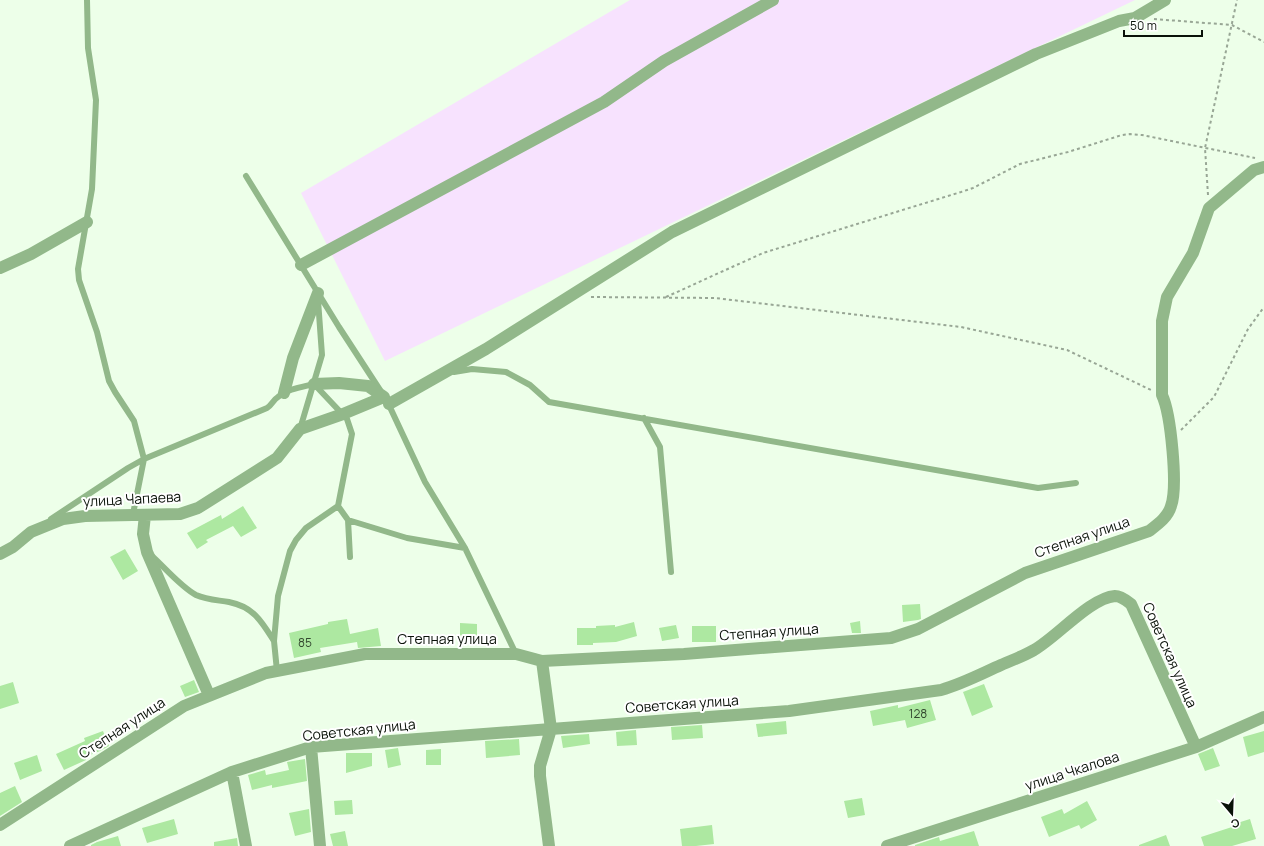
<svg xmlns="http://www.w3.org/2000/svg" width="1264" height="846" viewBox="0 0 1264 846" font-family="Manrope,sans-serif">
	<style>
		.green { fill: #f7e2fe }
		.building { fill: #ade8a1 }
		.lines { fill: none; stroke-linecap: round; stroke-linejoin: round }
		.path { stroke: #98a695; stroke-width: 2; stroke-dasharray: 3 3; stroke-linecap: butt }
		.lane { stroke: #92b88a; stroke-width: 6 }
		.street { stroke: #92b88a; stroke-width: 12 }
		.labels { text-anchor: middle; stroke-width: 4; stroke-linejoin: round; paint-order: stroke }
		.number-label { font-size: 12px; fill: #33482f }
		.street-label { font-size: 14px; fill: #0a1209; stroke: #fff }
	</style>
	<rect width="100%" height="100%" fill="#edffe9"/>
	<path class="green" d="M630 0H1135L385 361 301 193Z"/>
	<path class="building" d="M243 506 257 528 241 537 233 526 206 540 208 542 197 549 187 533 221 515 222 519Z
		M125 549 138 571 123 580 110 557Z
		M920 604 921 619 918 620 903 622 902 605Z
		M347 619 350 634 378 628 381 646 358 648 357 642 320 648 321 652 294 658 289 633 328 624V622Z
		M860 621 861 633H852L850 623Z
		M634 622 637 636 616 642 593 643V645H577V628H596V626L615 625V627Z
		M460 623 477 624V642H460Z
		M676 625 679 638 662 641 659 628Z
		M692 626H716V642H692Z
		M194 680 199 692 185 697 180 686Z
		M13 682 19 703 0 709V686Z
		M984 684 993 707 972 716 963 692Z
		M930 700 936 720 907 728 905 720 873 726 870 711 898 705V708Z
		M786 721 787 734 758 737 756 724Z
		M702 725 703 738 672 740 671 727Z
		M636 730 637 745 617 746 616 732Z
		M103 731 109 746 100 751 85 757 86 760 64 770 56 754 85 741 84 738Z
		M1264 731V752L1248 757 1243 737Z
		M589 734 590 744 563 748 561 736Z
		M519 739 520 755 486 758 485 741Z
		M398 748 401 765 388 768 385 750Z
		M1213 748 1220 766 1205 771 1198 754Z
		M441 749V765H426V750Z
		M346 753H372V766L346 773Z
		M37 755 42 771 20 780 14 763Z
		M305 759 307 781 272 788V785L252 790 248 775 265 770 266 775 289 770 287 762Z
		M15 786 22 802 0 816V793Z
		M862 798 865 815 848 818 844 801Z
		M352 800 353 814 335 815 334 801Z
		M1087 801 1097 820 1081 829 1079 825 1049 837 1041 817 1062 809 1064 814Z
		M309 809 311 832 295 836 289 813Z
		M174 819 178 834 147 843 142 828Z
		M1250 819 1256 839 1232 846H1204L1201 837 1232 827 1231 825Z
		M712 825 714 844 696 846H682L680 829Z
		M345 831 348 846H333L330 834Z
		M974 831 979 846H915V845L939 837 940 841Z
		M1166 835 1170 846H1139V845Z
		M118 836 121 846H91V845L97 842Z
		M237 838 238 846H214V842Z"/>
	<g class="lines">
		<path class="path" d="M1154 19 1232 25 1264 42
			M1208 195 1205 148 1237 0
			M591 297 715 298 961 327 1067 350 1151 390
			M666 297 763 253 961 192 973 188 1020 164 1068 152 1122 135 1130 134 1142 135 1255 158
			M1181 430 1214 397 1248 329 1264 307"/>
		<path class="lane" d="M87 0 88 48 96 100 92 189 78 269 79 280 97 332 109 381 115 392 134 421 144 459 133 514
			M246 176 339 327 380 390
			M454 372 472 369 506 372 530 385 549 402 1038 488 1076 483
			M388 403 425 482 465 548 516 654
			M644 418 660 447 671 572
			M300 429 322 355 318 300
			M51 519 128 468 144 459 267 408C272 405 273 400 278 397 287 389 302 387 314 384L347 419 352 434 338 506 348 520 350 557
			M348 520 407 538 465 548
			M152 556C164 567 182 588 196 595 207 600 218 600 229 602 254 607 262 622 274 641
			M277 671 274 641 278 596 290 551 296 540 306 528 338 506"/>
		<path class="street" d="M301 265 604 102 664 61 773 0
			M0 268 31 254 87 222
			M314 384 339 383 368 386 384 397
			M284 393 293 358 318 293
			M389 404 486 349 672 232 1036 54 1119 21 1135 18 1165 0
			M145 515 143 534 147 552 209 695
			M0 554 13 547 31 532 63 519 85 516 180 514 198 508 277 458 300 429 343 414 384 397
			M542 661 551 729 540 766V776L549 846
			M311 747 320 846
			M232 772 246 846
			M0 825 184 706 266 673 365 654H516L542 661 684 654 891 638 918 629 1025 573 1149 531C1158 524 1168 517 1171 506 1178 487 1171 414 1162 395V321L1167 297 1193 253 1209 208 1254 170 1264 167
			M70 846 232 772 311 747 789 711 941 690C962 684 981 674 1001 665 1012 660 1024 656 1034 650 1057 637 1090 598 1115 596 1121 596 1127 601 1131 604L1196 747
			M887 846 1196 747 1264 717"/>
	</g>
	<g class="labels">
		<g class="number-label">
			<text x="305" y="647">85</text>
			<text x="918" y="718">128</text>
		</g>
		<g class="street-label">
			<text transform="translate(132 499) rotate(-3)" y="5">улица Чапаева</text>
			<text transform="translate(1082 537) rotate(-19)" y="5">Степная улица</text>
			<text transform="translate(769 632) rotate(-4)" y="5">Степная улица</text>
			<text x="447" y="644">Степная улица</text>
			<text transform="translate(1170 655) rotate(66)" y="5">Советская улица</text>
			<text transform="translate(682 704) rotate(-4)" y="5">Советская улица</text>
			<text transform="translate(122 728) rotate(-33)" y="5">Степная улица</text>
			<text transform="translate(359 730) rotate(-6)" y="5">Советская улица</text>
			<text transform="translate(1072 771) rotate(-18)" y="5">улица Чкалова</text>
		</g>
	</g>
	<g transform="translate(1232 814) rotate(161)" stroke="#ffffff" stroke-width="3" paint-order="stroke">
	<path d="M0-3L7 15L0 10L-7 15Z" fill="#0a1209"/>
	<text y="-6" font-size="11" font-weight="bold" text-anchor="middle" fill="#0a1209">С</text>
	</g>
	<path d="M1124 30v6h78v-6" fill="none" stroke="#0a1209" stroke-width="2"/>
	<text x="1130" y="30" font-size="12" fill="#0a1209" stroke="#ffffff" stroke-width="3" paint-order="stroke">50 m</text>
</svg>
